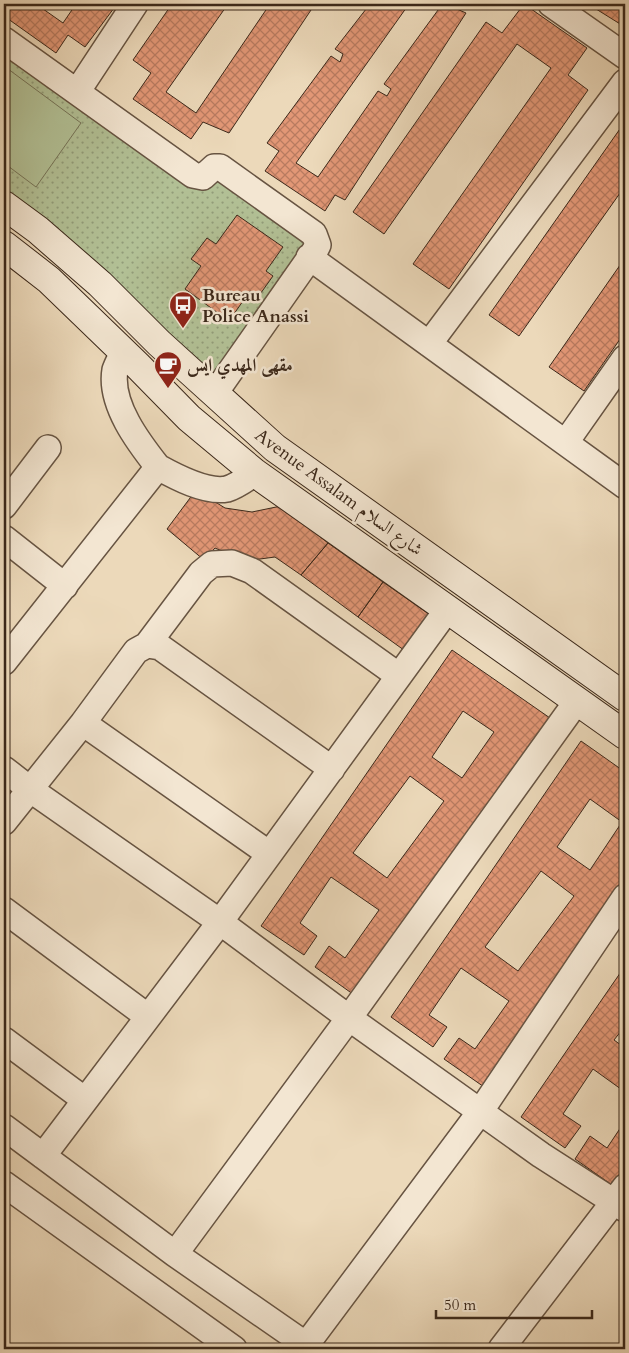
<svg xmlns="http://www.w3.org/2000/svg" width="629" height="1353" viewBox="0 0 629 1353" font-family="Cardo,Amiri,serif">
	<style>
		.grass { fill: url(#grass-dots); stroke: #767458 }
		.park { fill: #b2c095; stroke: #767458 }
		.building { fill: url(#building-cross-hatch); stroke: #3b281a; fill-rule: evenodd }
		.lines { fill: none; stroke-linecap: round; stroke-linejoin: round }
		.street-casing { stroke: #675442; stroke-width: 28 }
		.secondary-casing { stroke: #3b281a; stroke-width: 30 }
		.street { stroke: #f3e6d2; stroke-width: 25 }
		.secondary { stroke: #f3e6d2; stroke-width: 28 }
		.labels { text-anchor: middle; stroke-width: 5; stroke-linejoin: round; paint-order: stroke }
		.poi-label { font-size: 18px; font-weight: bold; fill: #3b281a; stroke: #f3e6d2; text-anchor: start }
		.street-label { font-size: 18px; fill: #3b281a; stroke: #f3e6d2 }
	</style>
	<defs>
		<pattern id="grass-dots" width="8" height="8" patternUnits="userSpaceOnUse" patternTransform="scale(1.25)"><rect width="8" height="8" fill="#b2c095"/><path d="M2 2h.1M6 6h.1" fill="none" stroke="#929c79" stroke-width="1.8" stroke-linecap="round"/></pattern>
		<pattern id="building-cross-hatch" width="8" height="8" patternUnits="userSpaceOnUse" patternTransform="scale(1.25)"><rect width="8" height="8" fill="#e29776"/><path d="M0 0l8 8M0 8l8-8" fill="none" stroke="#b87b60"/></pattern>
	</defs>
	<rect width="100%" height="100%" fill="#ecd9ba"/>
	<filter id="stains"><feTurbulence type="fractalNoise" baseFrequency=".004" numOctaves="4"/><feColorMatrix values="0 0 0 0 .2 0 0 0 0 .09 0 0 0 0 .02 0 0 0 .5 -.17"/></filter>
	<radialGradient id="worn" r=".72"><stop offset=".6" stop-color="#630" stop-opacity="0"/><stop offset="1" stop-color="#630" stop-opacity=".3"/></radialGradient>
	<path class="grass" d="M4 38 205 179 215 166 320 242 215 393 4 205Z"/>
	<path class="park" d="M4 66 81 123 36 187 4 163Z"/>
	<path class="building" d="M4 4H36L63 23 76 4H117L85 47 68 35 56 53 4 16Z
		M172 4H228L166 92 196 113 270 4H315L229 133 203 122 191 139 133 99 151 73 133 60Z
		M370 4H409L296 163 318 177 378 91 387 96 391 89 384 84 441 6 439 4H461L457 9 466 13 345 200 335 195 325 211 265 171 279 151 267 143 331 56 340 62 343 54 335 49Z
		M524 4 587 48 568 75 588 90 449 289 413 264 551 68 517 44 384 234 353 212 486 22 502 33Z
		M588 4H625V27Z
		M622 126 625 128V186L519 336 489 315Z
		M237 215 283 247 266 271 273 276 258 297 250 291 229 321 185 289 201 266 191 259 207 238 216 244Z
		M625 258V332L584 391 549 367Z
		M196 490 225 508 252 512 281 506 328 543 301 575 275 557 245 561 215 548 204 560 167 529Z
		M328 543 383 582 358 617 301 575Z
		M383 582 433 617 408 653 358 617Z
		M452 650 550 718 357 997 315 967 329 946 345 958 379 910 331 877 300 923 317 936 304 955 261 926ZM463 711 494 732 462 778 432 757ZM410 776 444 801 387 878 353 853Z
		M581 741 625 772V888L487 1089 444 1059 459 1038 475 1049 509 1001 461 968 429 1015 447 1027 433 1047 391 1017ZM590 799 622 822 590 870 557 847ZM541 871 574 896 518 971 485 947Z
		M625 966V1026L614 1040 625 1048V1092L593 1069 563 1114 581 1126 565 1148 521 1117Z
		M625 1121V1181L619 1190 575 1159 590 1136 607 1148Z"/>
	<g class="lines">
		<g class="street-casing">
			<path id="street" d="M551 4 625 56
				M4 40 193 175 203 177 214 167H220L314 234 318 245 316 249 215 393
				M77 92 135 4
				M309 257 625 486
				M429 344 625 82
				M123 352C121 357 117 364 115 370 109 404 139 443 158 467
				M566 442 625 358
				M4 506 48 448
				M4 538 65 586
				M147 645 201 573 212 564 232 563 252 571 399 676
				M4 662 158 467C176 477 206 493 227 489 237 486 246 479 255 473
				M83 723 268 853
				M4 769 31 790 220 922 349 1018 541 1155 625 1209
				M4 822 83 723 136 651 147 645 160 647 332 769
				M4 910 147 1016
				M4 1040 85 1100
				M4 1127 175 1254 312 1349
				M43 1156 220 922 447 610
				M4 1184 234 1349
				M175 1254 349 1018 577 701
				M306 1345 480 1112 625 897
				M501 1349 625 1187"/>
		</g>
		<g class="secondary-casing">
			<path id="secondary" d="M4 205 38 230 100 284 159 343 275 448 625 697
				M4 245 49 280 137 365 189 418 255 473 625 735"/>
		</g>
		<use href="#street" class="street"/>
		<use href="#secondary" class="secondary"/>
	</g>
	<defs>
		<g id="bus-pin" transform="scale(1.4375)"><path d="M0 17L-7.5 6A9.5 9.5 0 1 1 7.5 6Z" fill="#8f2418" stroke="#f3e6d2"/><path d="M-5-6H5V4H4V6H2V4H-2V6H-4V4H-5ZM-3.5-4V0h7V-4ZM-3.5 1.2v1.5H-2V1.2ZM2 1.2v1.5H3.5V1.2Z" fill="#fff"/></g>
		<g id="cafe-pin" transform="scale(1.4375)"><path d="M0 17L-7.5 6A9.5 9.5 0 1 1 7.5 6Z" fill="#8f2418" stroke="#f3e6d2"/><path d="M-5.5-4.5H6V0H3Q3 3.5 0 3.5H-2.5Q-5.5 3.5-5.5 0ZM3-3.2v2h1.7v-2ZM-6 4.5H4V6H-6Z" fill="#fff"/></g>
	</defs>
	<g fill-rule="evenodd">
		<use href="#bus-pin" x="183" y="305"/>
		<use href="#cafe-pin" x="168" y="365"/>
	</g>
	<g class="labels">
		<g class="poi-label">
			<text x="202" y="301">Bureau<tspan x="202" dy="21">Police Anassi</tspan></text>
			<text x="187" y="371">مقهى المهدي ايس</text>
		</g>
		<g class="street-label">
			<text transform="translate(339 492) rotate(36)" y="6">Avenue Assalam شارع السلام</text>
		</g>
	</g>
	<rect width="629" height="1353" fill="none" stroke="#ecd9ba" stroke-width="20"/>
	<rect x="5" y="5" width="619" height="1343" fill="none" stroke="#3b281a" stroke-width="2.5"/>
	<rect x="10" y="10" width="609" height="1333" fill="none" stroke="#3b281a"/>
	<path d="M436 1310v8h156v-8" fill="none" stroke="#3b281a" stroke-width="2.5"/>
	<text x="444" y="1310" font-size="15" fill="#3b281a" stroke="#f3e6d2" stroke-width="4" paint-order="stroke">50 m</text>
	<rect width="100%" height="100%" filter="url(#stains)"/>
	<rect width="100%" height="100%" fill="url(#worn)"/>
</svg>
